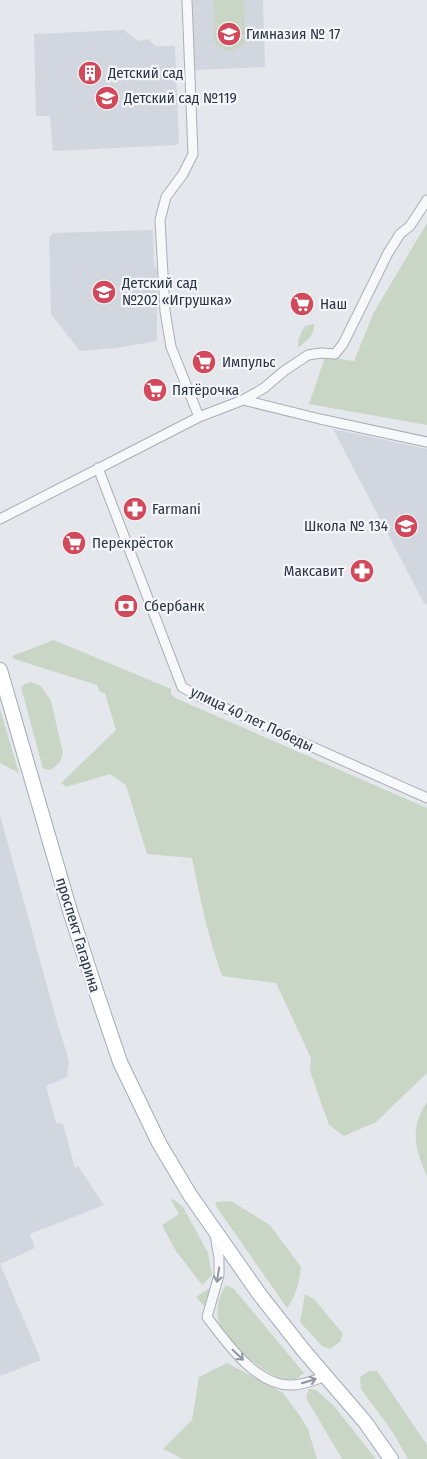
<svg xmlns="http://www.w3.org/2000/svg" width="427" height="1459" viewBox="0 0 427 1459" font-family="'Fira Sans Condensed',sans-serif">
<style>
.built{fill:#d2d6de}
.green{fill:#c9d6c5}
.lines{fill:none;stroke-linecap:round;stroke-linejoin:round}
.minor-casing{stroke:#a9aeb7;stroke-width:11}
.primary-casing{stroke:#a3abb8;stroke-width:16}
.minor{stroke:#f7f8fa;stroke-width:9}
.primary{stroke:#fff;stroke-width:14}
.oneway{stroke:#9196a0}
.labels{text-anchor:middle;stroke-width:4.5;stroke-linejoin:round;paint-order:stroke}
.poi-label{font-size:15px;fill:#2b3445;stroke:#f4f6f9;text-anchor:start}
.street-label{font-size:15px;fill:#2b3445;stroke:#f4f6f9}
</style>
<rect width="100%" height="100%" fill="#e4e7ec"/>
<!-- built -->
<path class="built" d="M193 0H263L265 67 194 70Z
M124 30 138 41 148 39 156 46H175L179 142 177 145 53 151 50 116H36L34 34Z
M153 230 154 265 157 270V341L116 348 80 351 51 314 49 237 53 233Z
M333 429 427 449V605L424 603Z
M0 815 55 1015 69 1061 67 1077 46 1086 56 1123 63 1124 75 1168 78 1166 104 1205 30 1234 35 1248 0 1264 41 1360 0 1376Z"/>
<!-- green -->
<path class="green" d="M214 0H244L245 33 240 38 221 39 215 35Z
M213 33 220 41H238L248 34C244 56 212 56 213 33Z
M427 223V425L309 404 325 357 354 361 374 312Z
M314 324C315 335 307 341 299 347 296 340 302 332 305 326Z
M54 640 171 689V694L175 698 427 808V1073L376 1122 344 1136 329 1125 310 1071 311 1058 276 983 222 976C208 937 200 898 192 858L147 854 126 785 110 774 66 787 61 783 116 730 105 693 100 692 97 685 14 659 12 656Z
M31 682 41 686 51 701 63 753 60 762 51 770 43 769 21 687 25 684Z
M0 709 19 773 0 763Z
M427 1102V1177C415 1148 409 1129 427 1102Z
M173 1199 183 1207 208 1253 212 1275 202 1285 176 1251 162 1225 179 1214 171 1200Z
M231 1201 270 1225 301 1267C299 1282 296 1297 287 1308L216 1206V1202Z
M226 1285 234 1289 304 1373 296 1379C291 1379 285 1380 281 1378 262 1373 226 1341 219 1322 215 1310 219 1295 226 1285Z
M213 1286 204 1306 196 1297Z
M305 1294 315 1300 343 1334 340 1342 330 1349 322 1346 300 1322Z
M227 1363 283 1393 300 1416 308 1429 317 1459H183L163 1449 192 1420 199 1377Z
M369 1371H377L427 1445V1459H408L392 1431 361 1389 360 1377Z
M309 1389 316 1390 333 1405 376 1459H342L306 1398 308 1397H306Z"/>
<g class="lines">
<!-- minor casing -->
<g class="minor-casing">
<path id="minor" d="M187 0 193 154 183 174 166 197 160 220 165 311 171 347 199 417
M243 400 264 388 284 371 308 355 321 353 335 354 343 344 388 253 400 234 410 226 427 200
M98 468 182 687 198 696 427 798
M0 519 199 417 243 400 320 419 427 442
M215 1235 219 1258V1275L207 1317C226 1342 257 1387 292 1385 304 1385 315 1380 326 1376"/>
</g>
<!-- primary casing -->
<g class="primary-casing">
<path id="primary" d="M0 670 70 911 97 994 120 1062 159 1143 190 1195 260 1295 304 1351 365 1422 391 1459"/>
</g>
<!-- minor -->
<use href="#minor" class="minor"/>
<!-- primary -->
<use href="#primary" class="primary"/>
</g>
<!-- one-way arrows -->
<defs><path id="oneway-shaft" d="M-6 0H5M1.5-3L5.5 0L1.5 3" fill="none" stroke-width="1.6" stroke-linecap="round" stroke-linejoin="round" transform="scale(1.25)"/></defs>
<g class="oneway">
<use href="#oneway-shaft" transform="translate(218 1275) rotate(99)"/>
<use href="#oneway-shaft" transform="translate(238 1355) rotate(44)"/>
<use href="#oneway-shaft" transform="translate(309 1381) rotate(-17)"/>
</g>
<!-- icons -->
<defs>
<g id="school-disc" transform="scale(1.25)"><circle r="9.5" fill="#d1495b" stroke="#f4f6f9"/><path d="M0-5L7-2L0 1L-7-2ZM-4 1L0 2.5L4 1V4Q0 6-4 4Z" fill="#fff"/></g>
<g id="building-disc" transform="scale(1.25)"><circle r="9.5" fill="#d1495b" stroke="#f4f6f9"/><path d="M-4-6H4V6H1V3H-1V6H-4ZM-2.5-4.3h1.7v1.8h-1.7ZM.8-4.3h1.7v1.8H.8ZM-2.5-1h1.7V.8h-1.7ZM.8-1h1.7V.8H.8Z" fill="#fff"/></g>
<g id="supermarket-disc" transform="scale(1.25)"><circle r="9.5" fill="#d1495b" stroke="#f4f6f9"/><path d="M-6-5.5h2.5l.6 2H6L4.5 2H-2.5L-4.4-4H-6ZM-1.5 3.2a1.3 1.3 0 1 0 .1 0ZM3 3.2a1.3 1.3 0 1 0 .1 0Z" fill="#fff"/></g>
<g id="pharmacy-disc" transform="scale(1.25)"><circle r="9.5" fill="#d1495b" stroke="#f4f6f9"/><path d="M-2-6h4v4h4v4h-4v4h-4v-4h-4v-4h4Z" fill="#fff"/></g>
<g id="bank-disc" transform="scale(1.25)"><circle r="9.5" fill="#d1495b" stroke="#f4f6f9"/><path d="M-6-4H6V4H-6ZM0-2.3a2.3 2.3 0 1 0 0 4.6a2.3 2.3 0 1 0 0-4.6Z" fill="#fff"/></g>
</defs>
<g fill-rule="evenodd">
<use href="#school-disc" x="229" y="34"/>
<use href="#building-disc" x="90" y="73"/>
<use href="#school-disc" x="107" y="98"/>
<use href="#school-disc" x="104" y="292"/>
<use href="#supermarket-disc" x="302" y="304"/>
<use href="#supermarket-disc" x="204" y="362"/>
<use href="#supermarket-disc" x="155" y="390"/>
<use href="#pharmacy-disc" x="135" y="509"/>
<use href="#school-disc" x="406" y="526"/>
<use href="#supermarket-disc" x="74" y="543"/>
<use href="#pharmacy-disc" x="362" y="571"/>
<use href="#bank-disc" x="126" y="606"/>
</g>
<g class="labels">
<!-- poi labels -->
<g class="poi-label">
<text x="246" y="39">Гимназия № 17</text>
<text x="108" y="78">Детский сад</text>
<text x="124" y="103">Детский сад №119</text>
<text x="122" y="288">Детский сад<tspan x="122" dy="17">№202 «Игрушка»</tspan></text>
<text x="320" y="309">Наш</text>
<text x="222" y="367">Импульс</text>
<text x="172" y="395">Пятёрочка</text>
<text x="152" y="514">Farmani</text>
<text x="388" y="531" text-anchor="end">Школа № 134</text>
<text x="92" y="548">Перекрёсток</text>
<text x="344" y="576" text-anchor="end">Максавит</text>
<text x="144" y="611">Сбербанк</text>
</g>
<!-- street labels -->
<g class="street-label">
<text transform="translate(252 719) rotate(25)" y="5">улица 40 лет Победы</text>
<text transform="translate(78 935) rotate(73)" y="5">проспект Гагарина</text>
</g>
</g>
</svg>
